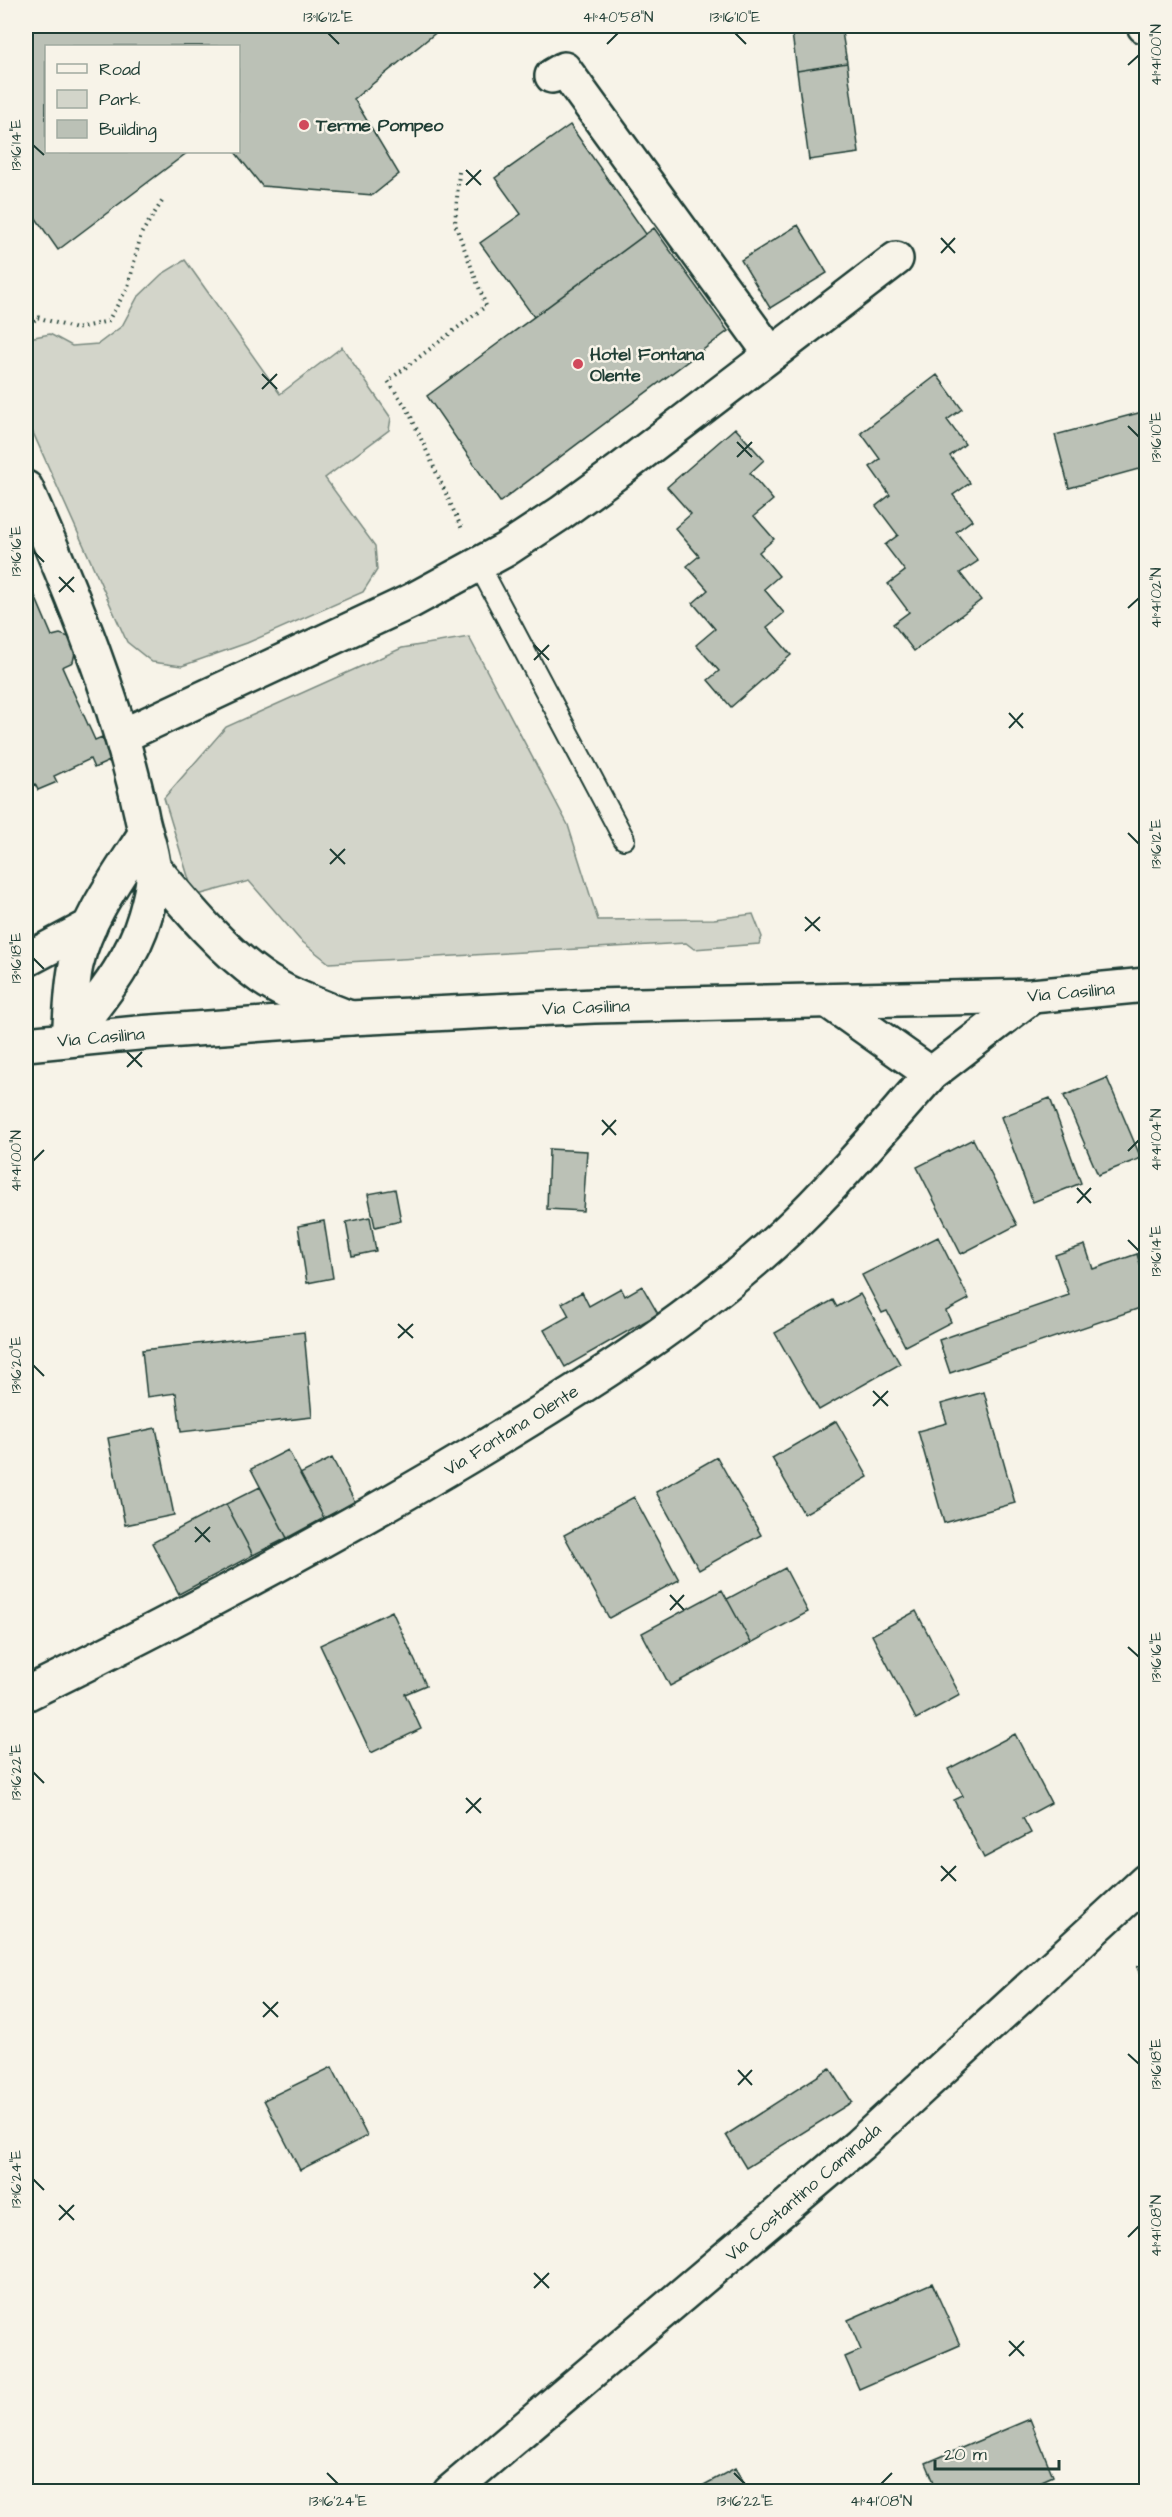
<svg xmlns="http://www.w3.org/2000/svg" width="1172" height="2517" viewBox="0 0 1172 2517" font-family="'Architects Daughter',sans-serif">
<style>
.green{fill:#d3d5ca;stroke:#79897f;stroke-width:1.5}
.building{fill:#bbc1b6;stroke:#1f3d34;stroke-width:1.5}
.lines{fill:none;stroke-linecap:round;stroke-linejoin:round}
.service-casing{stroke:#1f3d34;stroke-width:24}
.minor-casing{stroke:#1f3d34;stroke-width:38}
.primary-casing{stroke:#1f3d34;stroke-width:38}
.path{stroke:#1f3d34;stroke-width:4;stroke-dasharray:1.5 4.5;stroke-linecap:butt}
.service{stroke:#f7f3e8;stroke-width:20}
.minor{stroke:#f7f3e8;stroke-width:33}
.primary{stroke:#f7f3e8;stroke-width:33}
.ticks{fill:none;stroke:#1f3d34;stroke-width:2}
.poi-dot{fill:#d1495b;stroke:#f7f3e8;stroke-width:2}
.labels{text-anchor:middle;stroke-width:5;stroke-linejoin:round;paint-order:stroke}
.poi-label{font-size:18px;font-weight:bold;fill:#1f3d34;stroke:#f7f3e8;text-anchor:start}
.street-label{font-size:18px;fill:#1f3d34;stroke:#f7f3e8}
.neatline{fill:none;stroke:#1f3d34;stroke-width:2}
.ticks-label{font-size:15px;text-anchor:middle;fill:#1f3d34}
</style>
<rect width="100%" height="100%" fill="#f7f3e8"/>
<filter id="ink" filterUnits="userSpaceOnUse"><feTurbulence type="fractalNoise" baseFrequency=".0167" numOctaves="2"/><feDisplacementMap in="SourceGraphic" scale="12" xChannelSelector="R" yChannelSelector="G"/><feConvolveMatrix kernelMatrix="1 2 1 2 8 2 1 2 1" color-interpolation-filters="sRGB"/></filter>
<g filter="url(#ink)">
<!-- green -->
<path class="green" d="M185 260 280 394 342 347 391 418 389 430 325 478 375 546 377 570 363 592 247 643 182 666 152 662 127 642 26 417V343L29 338 50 334 72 346 98 344 122 326 137 298 162 274Z
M469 637 568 825 598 920 714 919 753 914 762 937 759 944 694 949 686 943 329 963 300 940 249 881 194 896 164 798 226 727 402 648Z"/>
<!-- building -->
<path class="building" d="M40 26H444L354 99 399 174 373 195 262 186 235 152H238V46H46V152H188L58 250 26 204V35Z
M791 26H841L847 63 797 71Z
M847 63 859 153 809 160 797 71Z
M570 125 646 234 534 317 480 243 521 214 495 178Z
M798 225 827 273 770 308 741 260Z
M654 228 728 331 500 502 427 396Z
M937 375 962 409 947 420 965 444 950 456 970 483 953 495 972 520 956 532 978 561 960 573 981 600 914 651 893 624 909 612 888 584 905 571 885 545 898 535 876 506 890 495 870 467 880 459 861 433Z
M1146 411V467L1069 488 1055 435Z
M735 428 764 460 750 473 773 500 754 516 774 539 759 552 779 576 764 589 784 613 767 627 791 655 731 707 708 680 719 671 696 645 715 629 693 603 708 590 687 566 699 556 675 528 691 514 667 487Z
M26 575 52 636 60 634 72 638 76 648 73 662 62 667 95 740 102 737 112 760 94 768 90 759 54 776 57 782 38 790 35 784 26 788Z
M1107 1078 1141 1158 1098 1175 1064 1096Z
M1050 1098 1081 1183 1033 1202 1001 1117Z
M973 1139 1017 1225 961 1254 917 1167Z
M549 1149 587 1151 583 1211 547 1209Z
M395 1189 401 1221 375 1227 368 1194Z
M370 1217 376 1251 352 1256 346 1222Z
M324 1221 333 1278 307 1283 298 1226Z
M938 1237 969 1299 946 1311 951 1322 905 1346 887 1311 882 1313 862 1275Z
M1085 1245 1093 1269 1137 1254 1146 1283V1306L950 1373 939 1340 1069 1295 1055 1255Z
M1146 1251V1283L1137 1254Z
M642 1286 658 1314 565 1367 544 1330 569 1316 562 1303 582 1292 589 1306 621 1288 625 1296Z
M860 1294 900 1364 819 1410 775 1333 833 1300 837 1307Z
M304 1332 312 1417 181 1432 176 1393 147 1397 142 1350Z
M984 1392 1015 1503 944 1523 918 1431 947 1423 941 1404Z
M836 1421 868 1477 804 1514 772 1458Z
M156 1428 174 1515 125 1525 108 1438Z
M288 1450 324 1518 287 1538 251 1469Z
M717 1457 761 1535 699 1570 656 1492Z
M332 1458 355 1502 324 1518 300 1474Z
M260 1487 287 1538 253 1555 226 1504Z
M634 1497 679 1580 609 1618 564 1535Z
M226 1504 253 1555 179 1594 152 1543Z
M785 1568 808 1612 751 1643 727 1599Z
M722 1590 751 1643 670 1686 642 1633Z
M392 1611 426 1685 405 1694 421 1729 371 1753 320 1645Z
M916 1611 960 1695 916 1719 872 1635Z
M1015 1734 1051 1803 1023 1818 1031 1833 984 1858 954 1800 963 1796 948 1769Z
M1146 1963V1991L1137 1967Z
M332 2067 367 2136 300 2170 264 2100Z
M830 2068 852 2102 746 2168 726 2135Z
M932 2283 960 2345 859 2389 845 2357 861 2350 848 2320Z
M1030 2419 1053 2476 1017 2492H938L926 2463Z
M735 2468 749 2492H691Z"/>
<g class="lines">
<!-- service casing -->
<g class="service-casing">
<path id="service" d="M479 565 624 839"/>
</g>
<!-- minor casing -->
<g class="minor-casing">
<path id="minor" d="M1144 26H1146
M552 76 564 69 771 354
M26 488C72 593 117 701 141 813 144 831 152 849 153 866 155 880 149 902 145 916 132 962 98 1001 69 1039
M122 736 411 601 505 550 561 513 620 470 896 259
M154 868C187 907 219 947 261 977 288 996 320 1006 350 1018
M26 960 90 926
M828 1001 931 1074 1032 996
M69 1039C71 1014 71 989 76 965 87 917 119 875 145 834
M26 1694C179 1619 329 1540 476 1452 572 1394 670 1334 755 1260 820 1204 874 1138 931 1074
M450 2492 859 2145 1146 1881"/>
</g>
<!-- primary casing -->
<g class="primary-casing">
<path id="primary" d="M26 1044 138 1033 350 1018 594 1006 1032 996 1146 985"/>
</g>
<!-- path -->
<path class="path" d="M459 172 455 224 486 306 388 381 408 410 462 529
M26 330 37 317 76 329 108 321 128 287 141 234 163 200"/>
<!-- service -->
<use href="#service" class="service"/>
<!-- minor -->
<use href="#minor" class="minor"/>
<!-- primary -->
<use href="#primary" class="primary"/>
</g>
</g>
<!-- ticks -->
<path class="ticks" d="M328 33 339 44M735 33 746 44M607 44 618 33M1128 65 1139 55M33 145 44 155M466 170 481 185M466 185 481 170M941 238 955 253M941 253 955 238M262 374 277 389M262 389 277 374M1128 426 1139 437M737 442 752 457M737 457 752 442M33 551 44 562M59 577 74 592M59 592 74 577M1128 608 1139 598M534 645 549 660M534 660 549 645M1009 713 1023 728M1009 728 1023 713M1128 833 1139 844M330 849 345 864M330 864 345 849M805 917 820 931M805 931 820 917M33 958 44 969M127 1052 142 1067M127 1067 142 1052M602 1120 616 1135M602 1135 616 1120M1128 1151 1139 1140M33 1161 44 1150M1077 1188 1091 1203M1077 1203 1091 1188M1128 1240 1139 1251M398 1324 413 1338M398 1338 413 1324M33 1365 44 1376M873 1391 888 1406M873 1406 888 1391M195 1527 210 1542M195 1542 210 1527M670 1595 684 1610M670 1610 684 1595M1128 1647 1139 1657M33 1772 44 1783M466 1798 481 1813M466 1813 481 1798M941 1866 956 1881M941 1881 956 1866M263 2002 278 2017M263 2017 278 2002M1128 2054 1139 2064M738 2070 752 2085M738 2085 752 2070M33 2179 44 2190M59 2205 74 2220M59 2220 74 2205M1128 2237 1139 2226M534 2273 549 2288M534 2288 549 2273M1009 2341 1024 2356M1009 2356 1024 2341M327 2473 338 2484M734 2473 745 2484M881 2484 892 2473"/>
<!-- markers -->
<g class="poi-dot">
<circle cx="304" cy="125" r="6"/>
<circle cx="578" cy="364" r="6"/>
</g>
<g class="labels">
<!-- poi labels -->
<g class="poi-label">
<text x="316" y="131">Terme Pompeo</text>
<text x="590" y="360">Hotel Fontana<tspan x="590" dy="21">Olente</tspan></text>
</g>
<!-- street labels -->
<g class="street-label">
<text transform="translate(1071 992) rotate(-5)" y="6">Via Casilina</text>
<text transform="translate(586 1007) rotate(-2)" y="6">Via Casilina</text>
<text transform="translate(101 1037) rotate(-5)" y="6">Via Casilina</text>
<text transform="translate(511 1430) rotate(-32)" y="6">Via Fontana Olente</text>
<text transform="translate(803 2192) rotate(-41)" y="6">Via Costantino Caminada</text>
</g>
</g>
<!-- margin -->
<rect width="1172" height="2517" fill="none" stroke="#f7f3e8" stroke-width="66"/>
<!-- legend -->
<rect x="45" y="45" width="195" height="108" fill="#f7f3e8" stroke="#a1aaa0" stroke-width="1.5"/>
<rect x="57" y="64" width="30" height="9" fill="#f7f3e8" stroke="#a1aaa0" stroke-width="1.5"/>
<text x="99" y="75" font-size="18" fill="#1f3d34">Road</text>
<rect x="57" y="90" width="30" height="18" fill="#d3d5ca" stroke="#a1aaa0" stroke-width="1.5"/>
<text x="99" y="105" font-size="18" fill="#1f3d34">Park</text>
<rect x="57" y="120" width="30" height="18" fill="#bbc1b6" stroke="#a1aaa0" stroke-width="1.5"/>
<text x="99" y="135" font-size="18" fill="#1f3d34">Building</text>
<!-- scale -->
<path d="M935 2460v9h124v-9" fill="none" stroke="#1f3d34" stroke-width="3"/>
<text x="944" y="2460" font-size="18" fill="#1f3d34" stroke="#f7f3e8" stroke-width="4.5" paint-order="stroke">20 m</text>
<rect x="33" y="33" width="1106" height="2451" class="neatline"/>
<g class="ticks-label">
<text x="328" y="22">13°16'12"E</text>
<text x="618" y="22">41°40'58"N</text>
<text x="735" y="22">13°16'10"E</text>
<text transform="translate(1156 55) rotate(-90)" y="5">41°41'00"N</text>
<text transform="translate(16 145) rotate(-90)" y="5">13°16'14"E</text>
<text transform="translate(1156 437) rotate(-90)" y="5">13°16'10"E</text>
<text transform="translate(16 551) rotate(-90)" y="5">13°16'16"E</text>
<text transform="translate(1156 598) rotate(-90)" y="5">41°41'02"N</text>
<text transform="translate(1156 844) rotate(-90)" y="5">13°16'12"E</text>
<text transform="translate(16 958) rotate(-90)" y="5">13°16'18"E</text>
<text transform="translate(1156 1140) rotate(-90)" y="5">41°41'04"N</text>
<text transform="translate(16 1161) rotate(-90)" y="5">41°41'00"N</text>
<text transform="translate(1156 1251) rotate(-90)" y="5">13°16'14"E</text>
<text transform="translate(16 1365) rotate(-90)" y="5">13°16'20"E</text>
<text transform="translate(1156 1657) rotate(-90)" y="5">13°16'16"E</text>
<text transform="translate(16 1772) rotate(-90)" y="5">13°16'22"E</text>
<text transform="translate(1156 2064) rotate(-90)" y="5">13°16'18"E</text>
<text transform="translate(16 2179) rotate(-90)" y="5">13°16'24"E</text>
<text transform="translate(1156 2226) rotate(-90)" y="5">41°41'08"N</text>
<text x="338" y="2506">13°16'24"E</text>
<text x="745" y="2506">13°16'22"E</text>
<text x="881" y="2506">41°41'08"N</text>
</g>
</svg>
